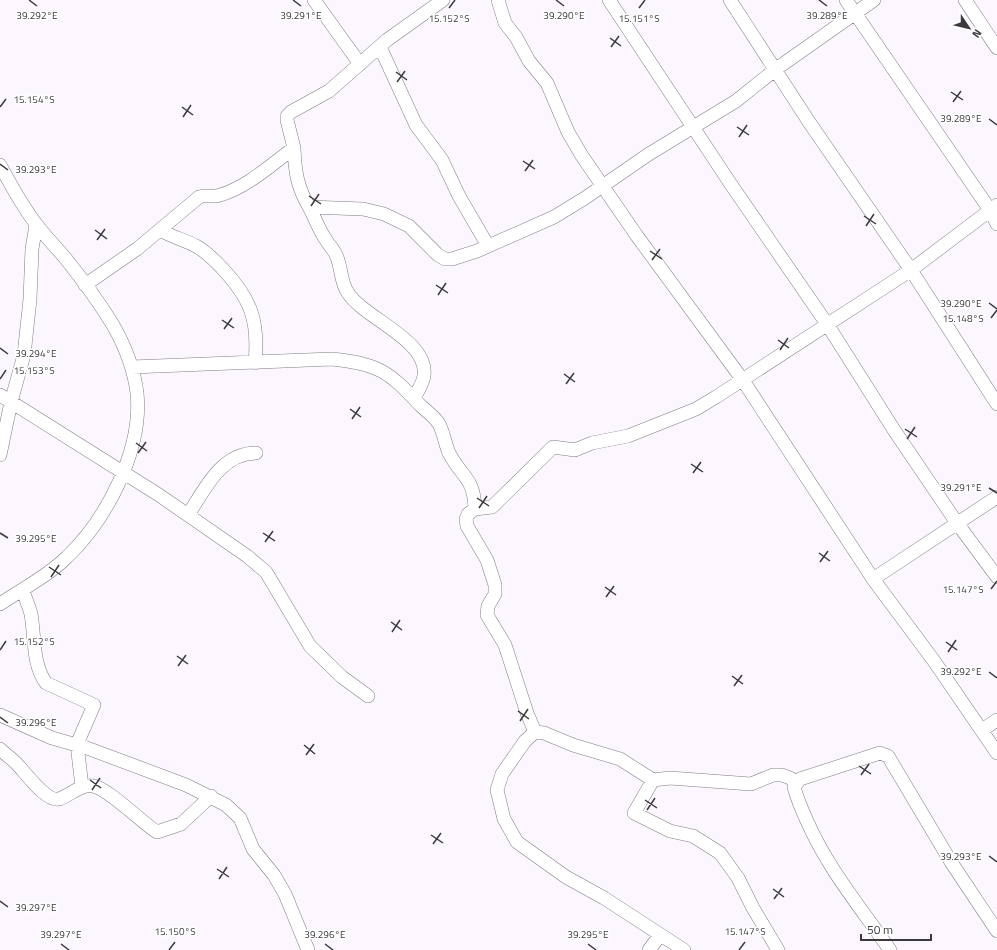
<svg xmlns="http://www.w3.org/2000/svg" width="997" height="950" viewBox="0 0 997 950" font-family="'Titillium Web',sans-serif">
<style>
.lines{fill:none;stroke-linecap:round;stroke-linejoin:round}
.minor-casing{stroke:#817c83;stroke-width:14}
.minor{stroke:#fff;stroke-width:13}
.ticks{fill:none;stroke:#3b393c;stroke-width:1.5}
.ticks-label{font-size:10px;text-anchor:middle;fill:#3b393c;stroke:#fff;stroke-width:3;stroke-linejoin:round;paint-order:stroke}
</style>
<rect width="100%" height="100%" fill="#fcf7ff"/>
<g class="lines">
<!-- minor casing -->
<g class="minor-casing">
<path id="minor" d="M314 0 360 64
M498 0 505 23 516 37 529 61 547 83 568 132 582 156 637 236 742 379 873 579 934 661 997 753
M609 0 730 183 827 324 894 430 957 523 997 577
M730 0 809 122 911 270 997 404
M846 0 990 210 997 224
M965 0 997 48
M380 47 416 125 442 160 459 196 488 246
M294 148C295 172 297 186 309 207L363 209 384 214 409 226 438 255 445 259H452L477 251 554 217 585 198 649 154 736 101 776 69 874 0
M0 165C11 185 22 206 36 224 45 236 56 247 66 259 82 279 99 302 113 325 125 346 134 369 137 393 143 449 107 519 67 557 48 576 22 589 0 604
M309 207C315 218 319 230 326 240 329 245 334 250 336 255 342 267 340 282 348 293 365 319 429 340 424 376 423 383 418 391 414 398
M160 230C172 237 185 240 196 246 207 252 214 260 222 268 251 299 259 320 255 363
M85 285 137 249 199 197C206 194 213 198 220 195 246 188 272 164 294 148L287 120V116L291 112 329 91 387 40 443 0
M132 367 332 359C379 364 388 371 420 405 426 411 435 417 439 424 444 433 445 444 449 453 462 478 474 477 475 509
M0 395 159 495 247 556 266 572 310 646 342 677 368 696
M0 455 11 402 24 355 30 299 32 249 36 225
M188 515C205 489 221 453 256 453
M873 579 997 497
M23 590C25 598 29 606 31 614 35 636 32 664 46 683L94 705 77 744 82 787
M0 715 52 738 87 748 186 785 226 805 240 818 253 849 274 875 285 894 308 950
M982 730 997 720
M535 732 527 713 505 645 487 615 488 606 495 594V585L487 560 467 526 466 519 468 514 475 509 492 507 553 447 575 450 592 443 628 436 696 409 716 397 911 270 997 205
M535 732 525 741 502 774 497 790 504 819 517 842 566 877 604 898 684 950
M535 732 544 733 573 745 620 759 653 780 670 778 751 784 773 775H782L790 778 796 783
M0 749C5 754 11 758 16 763 25 772 46 802 59 799 71 795 80 784 93 786 108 788 142 823 157 832L181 824 211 796
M653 780 634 813 670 831 693 836 720 853 738 878 753 908 778 950
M649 950 660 935
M890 950C861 908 828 869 807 821 802 810 797 799 794 787L800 779 880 753 888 756 951 862 997 931"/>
</g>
<!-- minor -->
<use href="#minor" class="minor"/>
</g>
<!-- ticks -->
<path class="ticks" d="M29 0 37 6M293 0 301 6M556 0 564 6M819 0 827 6M449 8 455 0M639 8 645 0M610 38 621 46M611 47 619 36M396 72 407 80M397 82 405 71M951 92 963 100M953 102 961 91M0 107 6 99M182 107 193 115M183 117 191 105M989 119 997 125M737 127 749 135M739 137 747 125M523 161 535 169M0 164 8 170M525 171 533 160M309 196 321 204M311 206 319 194M864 216 876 224M866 226 874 214M95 230 107 239M97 240 105 229M650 251 662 259M652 260 660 249M436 285 448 293M438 295 446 283M989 303 997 309M991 318 997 310M222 320 234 328M224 329 232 318M778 340 789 348M0 348 8 354M780 350 788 338M564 374 575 382M0 379 6 370M566 384 574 373M350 409 361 417M352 419 360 407M905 429 917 437M907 439 915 427M136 443 147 451M138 453 146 442M691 464 703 472M693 473 701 462M989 488 997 493M477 498 489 506M479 508 487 496M0 533 8 538M263 533 275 541M265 542 273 531M819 553 830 561M820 562 828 551M49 567 61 575M51 577 59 565M605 587 616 595M991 589 997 581M606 597 614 586M391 622 402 630M392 632 400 620M946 642 957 650M0 650 6 641M948 652 956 640M177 656 188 664M178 666 186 655M989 672 997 678M732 676 743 684M734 686 742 675M518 711 529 719M0 717 8 723M520 721 528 709M304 745 315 754M306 755 314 744M859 766 871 774M861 775 869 764M90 780 101 788M92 790 100 778M645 800 657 808M647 810 655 798M431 835 443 843M433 844 441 833M989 856 997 862M217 869 229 877M219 879 227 867M773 889 784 897M774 899 782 888M0 901 8 907M61 944 69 950M325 944 333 950M588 944 596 950M169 950 175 942M739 950 745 942"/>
<g class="ticks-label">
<text x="37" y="19">39.292°E</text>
<text x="827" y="19">39.289°E</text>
<text x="301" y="19">39.291°E</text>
<text x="564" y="19">39.290°E</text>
<text x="449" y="22">15.152°S</text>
<text x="639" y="22">15.151°S</text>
<text x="34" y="103">15.154°S</text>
<text x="961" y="122">39.289°E</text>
<text x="36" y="173">39.293°E</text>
<text x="961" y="307">39.290°E</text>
<text x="963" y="322">15.148°S</text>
<text x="36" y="357">39.294°E</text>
<text x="34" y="374">15.153°S</text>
<text x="961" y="491">39.291°E</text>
<text x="36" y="542">39.295°E</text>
<text x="963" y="593">15.147°S</text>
<text x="34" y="645">15.152°S</text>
<text x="961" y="675">39.292°E</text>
<text x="36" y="726">39.296°E</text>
<text x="961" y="860">39.293°E</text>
<text x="36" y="911">39.297°E</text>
<text x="175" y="935">15.150°S</text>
<text x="745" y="935">15.147°S</text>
<text x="61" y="938">39.297°E</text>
<text x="325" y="938">39.296°E</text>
<text x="588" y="938">39.295°E</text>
</g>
<!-- north arrow -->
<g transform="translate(969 28) rotate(125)" stroke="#ffffff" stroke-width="3" paint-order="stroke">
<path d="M0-3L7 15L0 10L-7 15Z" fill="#3b393c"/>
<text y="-6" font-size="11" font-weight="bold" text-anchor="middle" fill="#3b393c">N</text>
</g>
<!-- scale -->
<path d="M861 934v6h70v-6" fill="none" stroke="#3b393c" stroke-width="2"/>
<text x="867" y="934" font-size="12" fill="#3b393c" stroke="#ffffff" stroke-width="3" paint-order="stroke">50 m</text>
</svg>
